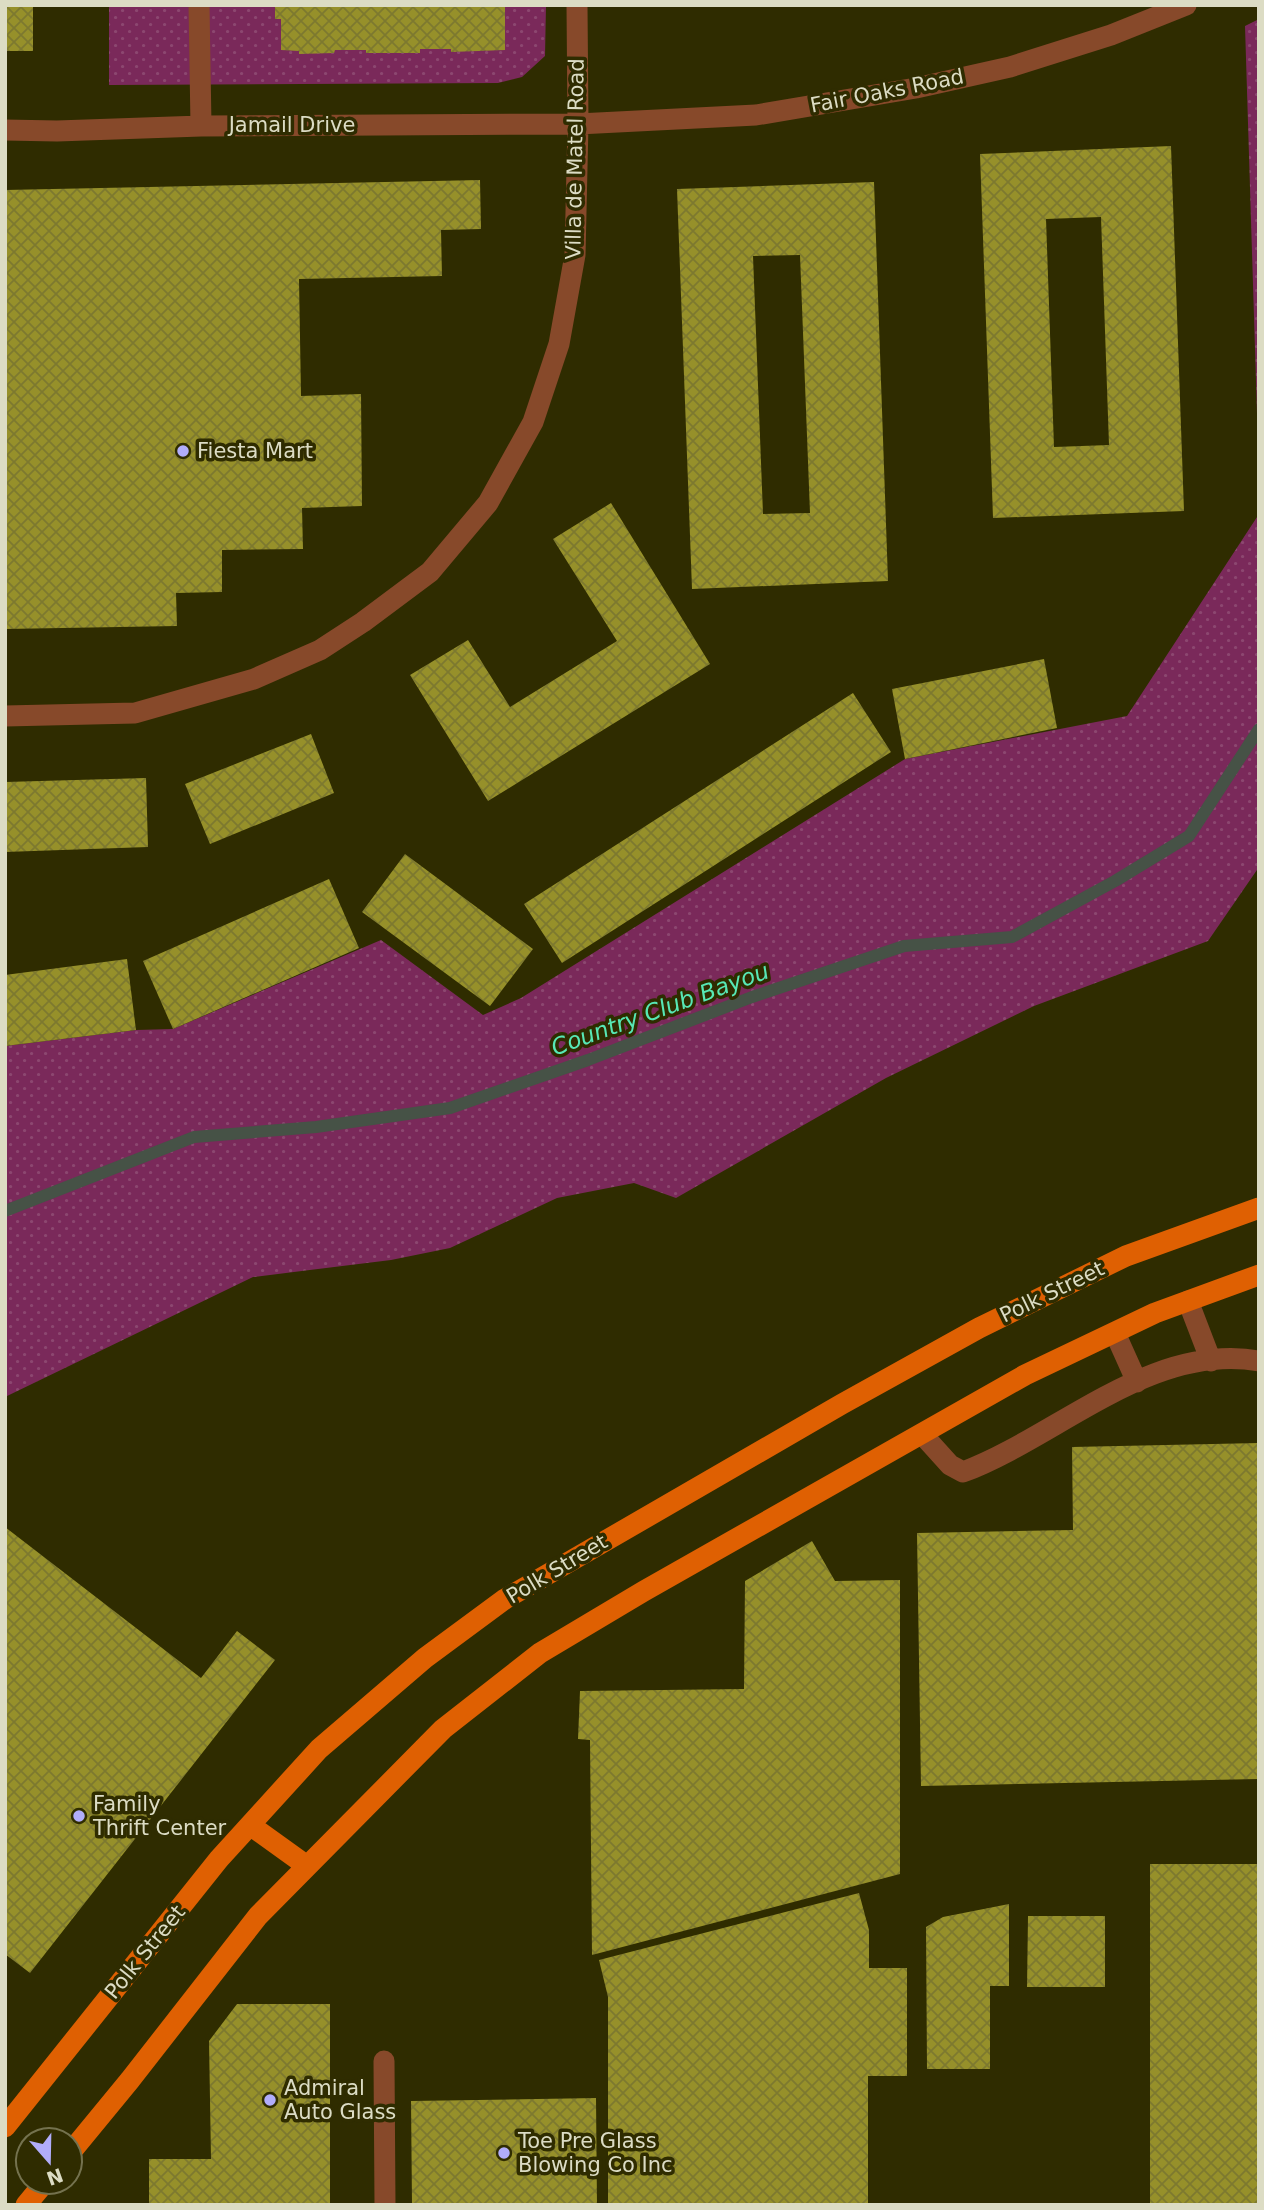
<svg xmlns="http://www.w3.org/2000/svg" width="1264" height="2210" viewBox="0 0 1264 2210" font-family="'DejaVu Sans',sans-serif">
<style>
.grass{fill:url(#grass-dots)}
.lines{fill:none;stroke-linecap:round;stroke-linejoin:round}
.stream{stroke:#465246;stroke-width:12}
.building{fill:url(#building-cross-hatch);fill-rule:evenodd}
.minor{stroke:#87492a;stroke-width:21}
.major{stroke:#df6002;stroke-width:21}
.poi-dot{fill:#b1adfa;stroke:#2f2c00;stroke-width:2.5}
.labels{text-anchor:middle;stroke-width:7;stroke-linejoin:round;paint-order:stroke}
.street-label{font-size:21px;fill:#dcdcc4;stroke:#2f2c00}
.poi-label{font-size:21px;fill:#dcdcc4;stroke:#2f2c00;text-anchor:start}
.water-label{font-size:23px;font-style:italic;fill:#57e8b5;stroke:#2f2c00}
</style>
<defs>
<pattern id="grass-dots" width="8" height="8" patternUnits="userSpaceOnUse" patternTransform="scale(1.75)"><rect width="8" height="8" fill="#7a295a"/><path d="M2 2h.1M6 6h.1" fill="none" stroke="#8c4770" stroke-width="1.8" stroke-linecap="round"/></pattern>
<pattern id="building-cross-hatch" width="8" height="8" patternUnits="userSpaceOnUse" patternTransform="scale(1.75)"><rect width="8" height="8" fill="#96902a"/><path d="M0 0l8 8M0 8l8-8" fill="none" stroke="#7d792f"/></pattern>
</defs>
<rect width="100%" height="100%" fill="#2f2c00"/>
<!-- grass -->
<path class="grass" d="M109 5H546L545 56 522 77 498 83 109 85Z
M1259 19V478L1245 26Z
M1259 514V867L1208 941 1034 1006 886 1078 676 1198 634 1183 557 1198 450 1248 391 1260 253 1277 5 1397V1046L136 1030 173 1029 381 940 483 1015 521 998 905 759 1127 716Z"/>
<g class="lines">
<!-- stream -->
<path class="stream" d="M5 1211 194 1137 316 1127 450 1108 588 1060 752 997 904 946 1012 937 1115 881 1189 836 1259 729"/>
</g>
<!-- building -->
<path class="building" d="M5 5H33V51H5Z
M275 5H505V50L451 52V49H420V53H366V50H335L334 53 299 54V51L281 50V19H275Z
M1171 146 1184 511 993 518 980 154ZM1101 217 1109 445 1054 447 1046 219Z
M480 180 481 229 441 230 442 276 299 279 301 396 361 394 362 506 302 508 303 549 222 550V592L176 593 177 626 5 629V190Z
M874 182 888 581 692 589 677 189ZM800 255 810 513 763 514 753 256Z
M611 503 710 664 488 801 410 675 468 640 510 707 617 641 553 539Z
M1044 659 1057 728 905 759 892 689Z
M853 693 891 752 562 963 524 904Z
M311 734 334 793 210 844 185 784Z
M146 778 148 847 5 852V782Z
M405 854 533 949 490 1006 362 912Z
M329 879 359 948 173 1029 143 961Z
M127 959 136 1030 5 1046V975Z
M1259 1443V1779L921 1786 917 1533 1073 1530 1072 1447Z
M5 1527 201 1678 237 1631 275 1660 30 1973 5 1954Z
M812 1541 835 1581 900 1580V1874L592 1955 590 1740 578 1739 580 1691 744 1689 745 1581Z
M1150 1864H1259V2205H1150Z
M859 1893 869 1930V1968H907V2076H868V2205H608V1997L599 1960Z
M1009 1904V1986H990V2069H927L926 1927 943 1917Z
M1028 1916H1105V1987H1027Z
M237 2004H330V2205H149V2159H211L209 2041Z
M596 2098 597 2205H412L411 2101Z"/>
<g class="lines">
<!-- minor -->
<path class="minor" d="M199 5 201 126
M5 130 57 131 201 126 578 124 756 115 916 88 1010 67 1111 35 1186 5
M5 716 135 713 254 679 320 650 363 622 430 572 488 503 533 422 559 344 575 255 578 124 577 5
M1188 1301 1211 1361
M1115 1333 1137 1382
M922 1434 950 1465 963 1472C1057 1437 1151 1342 1259 1361
M384 2061 385 2205"/>
<!-- major -->
<path class="major" d="M250 1825 307 1866
M5 2127 219 1859 319 1749 425 1658 505 1599 842 1404 979 1328 1126 1256 1259 1208
M70 2153 130 2080 258 1916 443 1729 540 1653 644 1591 1025 1375 1155 1313 1259 1275
M26 2205 45 2182"/>
</g>
<!-- markers -->
<g class="poi-dot">
<circle cx="183" cy="451" r="7"/>
<circle cx="79" cy="1816" r="7"/>
<circle cx="270" cy="2100" r="7"/>
<circle cx="504" cy="2153" r="7"/>
</g>
<g class="labels">
<!-- street labels -->
<g class="street-label">
<text transform="translate(887 91) rotate(-11)" y="7">Fair Oaks Road</text>
<text x="292" y="132">Jamail Drive</text>
<text transform="translate(575 159) rotate(-89)" y="7">Villa de Matel Road</text>
<text transform="translate(1052 1292) rotate(-26)" y="7">Polk Street</text>
<text transform="translate(557 1569) rotate(-31)" y="7">Polk Street</text>
<text transform="translate(145 1952) rotate(-51)" y="7">Polk Street</text>
</g>
<!-- poi labels -->
<g class="poi-label">
<text x="197" y="458">Fiesta Mart</text>
<text x="93" y="1811">Family<tspan x="93" dy="24">Thrift Center</tspan></text>
<text x="284" y="2095">Admiral<tspan x="284" dy="24">Auto Glass</tspan></text>
<text x="518" y="2148">Toe Pre Glass<tspan x="518" dy="24">Blowing Co Inc</tspan></text>
</g>
<!-- water labels -->
<g class="water-label">
<text transform="translate(660 1009) rotate(-20)" y="8">Country Club Bayou</text>
</g>
</g>
<!-- border -->
<rect width="1264" height="2210" fill="none" stroke="#dcdcc4" stroke-width="14"/>
<!-- north arrow -->
<g transform="translate(49 2161) rotate(160)"><circle r="33" fill="#2f2c00" stroke="#74724e" stroke-width="2"/>
<path d="M0-5L12 26L0 18L-12 26Z" fill="#b1adfa"/>
<text y="-10" font-size="19" font-weight="bold" text-anchor="middle" fill="#dcdcc4">N</text>
</g>
</svg>
